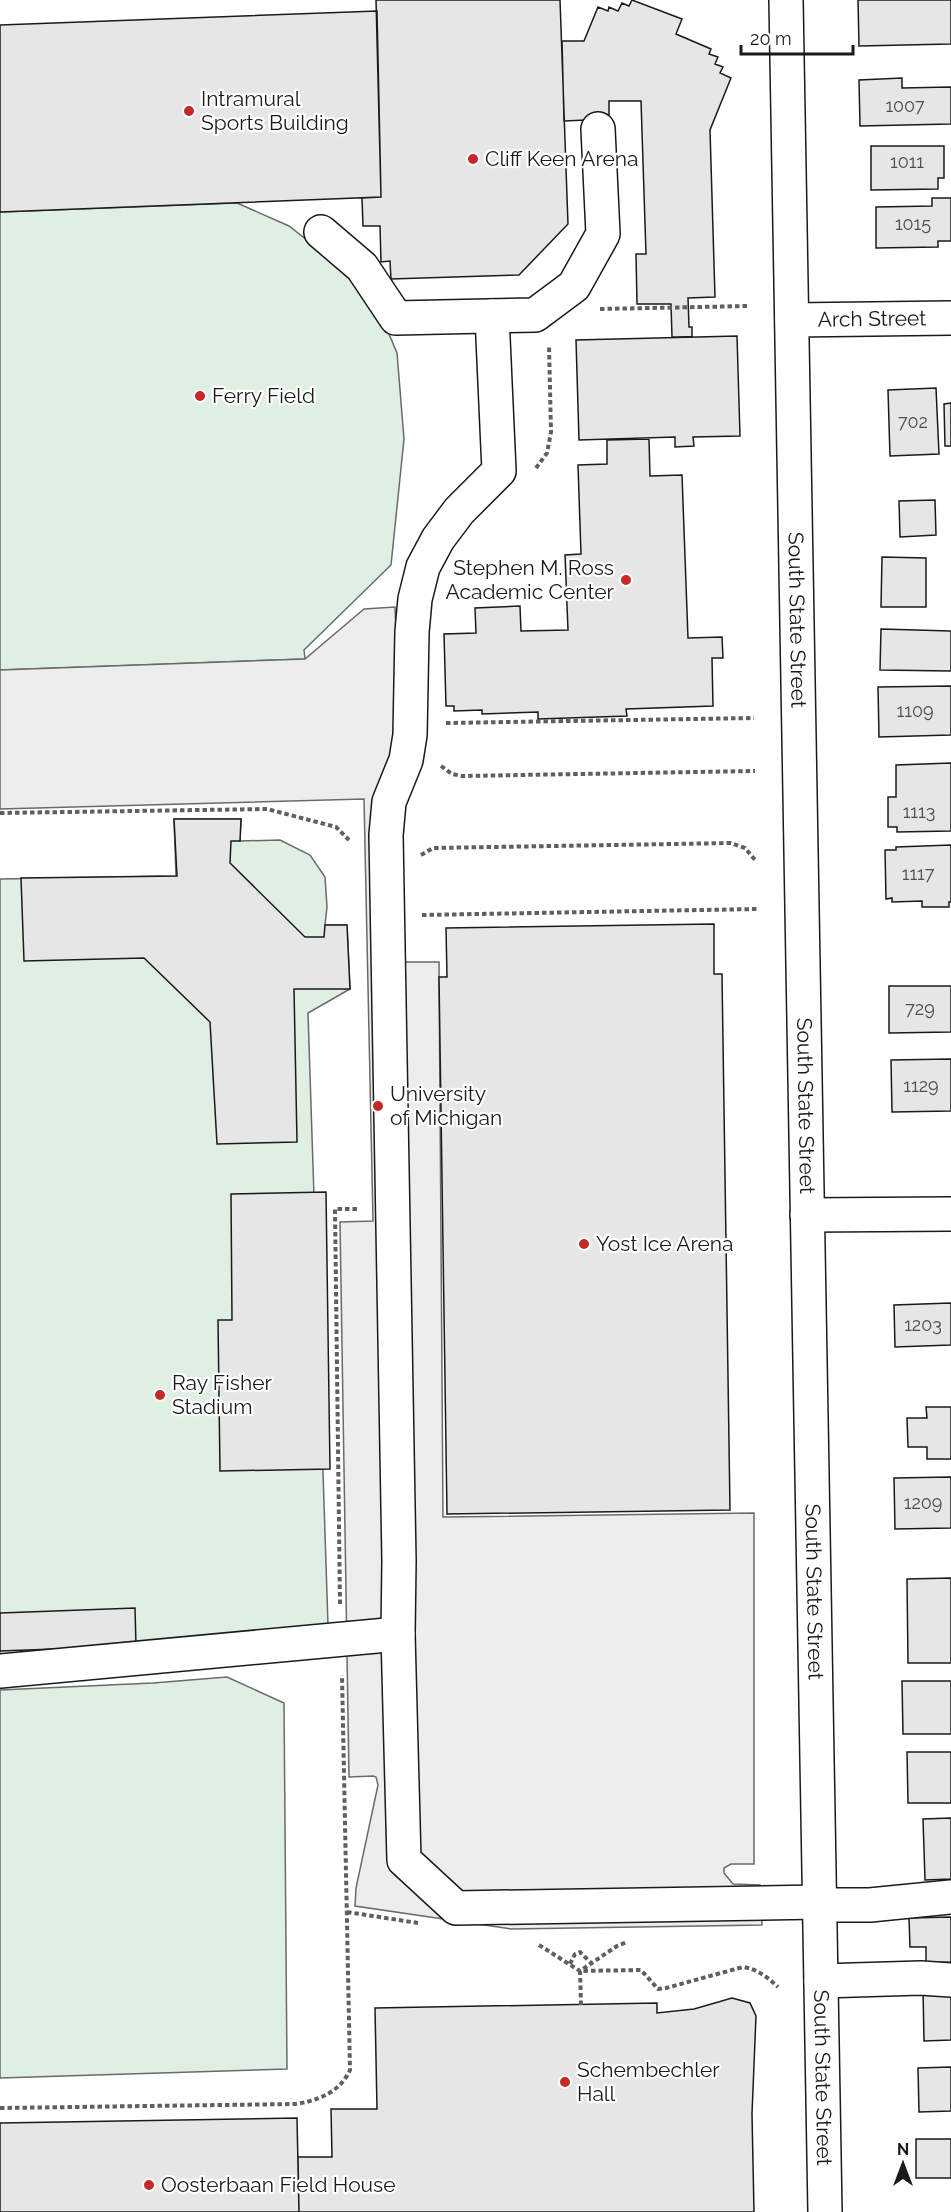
<svg xmlns="http://www.w3.org/2000/svg" width="951" height="2212" viewBox="0 0 951 2212" font-family="Raleway,sans-serif">
<style>
.green{fill:#e0efe3;stroke:#6a6a6a;stroke-width:1.5}
.parking{fill:#ededed;stroke:#6a6a6a;stroke-width:1.5}
.building{fill:#e6e6e6;stroke:#1a1a1a;stroke-width:1.5}
.lines{fill:none;stroke-linecap:round;stroke-linejoin:round}
.minor-casing{stroke:#1a1a1a;stroke-width:36}
.major-casing{stroke:#1a1a1a;stroke-width:36}
.path{stroke:#5f5f5f;stroke-width:4;stroke-dasharray:4.5 3;stroke-linecap:butt}
.minor{stroke:#fff;stroke-width:33}
.major{stroke:#fff;stroke-width:33}
.poi-dot{fill:#c62828;stroke:#fff;stroke-width:2}
.labels{text-anchor:middle;stroke-width:4.5;stroke-linejoin:round;paint-order:stroke}
.number-label{font-size:18px;fill:#4d4d4d}
.poi-label{font-size:21px;fill:#1a1a1a;stroke:#fff;text-anchor:start}
.street-label{font-size:21px;fill:#1a1a1a;stroke:#fff}
</style>
<rect width="100%" height="100%" fill="#fff"/>
<!-- green -->
<path class="green" d="M237 203 289 226 340 266 380 313 397 353 404 439 391 565 304 650 305 659 0 670V212Z
M174 819H241L240 841 280 840 310 855 325 877 327 907 325 925H347L350 989 308 1013 328 1625 0 1660V879L176 876Z
M227 1677 284 1703 287 2069 0 2078V1690L153 1683Z"/>
<!-- parking -->
<path class="parking" d="M395 607 399 702 405 962H439L443 1517 754 1513V1864H731L724 1868V1873L733 1884 760 1885 762 1925 511 1929 355 1906 356 1888 378 1785 376 1777 373 1776 349 1777 340 1222 373 1221 364 799 0 809V670L305 659 364 609Z"/>
<!-- building -->
<path class="building" d="M376 0H560L568 224 519 275 391 279 390 261 381 262 380 226H363L362 198 381 197Z
M632 0 682 19 676 34 711 49 709 54 718 57 715 64 723 67 720 73 731 78 710 130 715 297 688 298 689 327H692V337H672L671 304H637L636 254H646L641 101H609V119L564 121 562 41H584L598 7 608 11 609 7 618 11 622 3 629 6Z
M858 0H951V44L859 46Z
M377 11 381 197 0 212V25Z
M902 78V88L951 87V124L860 126 859 80Z
M871 146H944V178H938V189L871 190Z
M932 198H951V241H938V247L876 248V207L932 206Z
M737 336 740 436 693 437 694 446 675 447V437L579 440 576 340Z
M936 388 939 454 890 456 888 390Z
M951 403V446H945L944 404Z
M649 439 650 476 682 475 688 638 722 637 723 658H712L713 706 626 709 627 716 538 719V712L482 714V710L454 711V706H446L444 634 476 633 475 608 520 606 521 631 568 630 565 555 581 554 578 465 607 464V440Z
M935 500 936 535 900 537 899 501Z
M882 557 926 558V607H881Z
M881 629 951 631V671L880 670Z
M951 686V735L879 737 878 687Z
M951 763V831L897 832V827H888V797H896V765Z
M174 819H241L240 841H231L230 863 305 937H324L325 925H347L350 989H294L297 1142 217 1144 210 1022 144 958 24 961 21 878 177 876Z
M951 845V902H949V907H922V901L892 902V898L886 899 885 850H896V847Z
M714 924V974H722L730 1510 447 1514 439 977H447L446 928Z
M889 986H951V1032L889 1033Z
M951 1059V1111L892 1112 891 1060Z
M326 1192 330 1469 220 1471 218 1320H232L231 1194Z
M951 1303V1345L895 1347 894 1305Z
M926 1407H951V1459H927V1447H908L907 1418H927Z
M951 1477V1528L895 1529 894 1478Z
M951 1578V1663H908L907 1579Z
M135 1608 136 1646 0 1651V1613Z
M902 1681H951V1734H903Z
M907 1752H951V1803H908Z
M951 1818V1879L925 1880 923 1819Z
M951 1917V1962L926 1963V1947H910L909 1918Z
M951 1987V2040L924 2041 923 1988Z
M732 1998 750 2003 756 2016 752 2114 754 2212H299L298 2157H332L331 2109H377L375 2008 657 2003V2013L694 2009Z
M951 2067V2111L919 2112 918 2068Z
M297 2118 299 2212H0V2123Z
M916 2139H951V2178H916Z"/>
<g class="lines">
<!-- minor casing -->
<g class="minor-casing">
<g id="minor">
<path d="M321 232 362 267 396 318 535 315 574 286 603 234 598 129"/>
<path d="M492 316 499 471 459 511 438 539 423 567 415 599 412 632 410 735 406 760 389 802 386 835 399 1561 398 1634 404 1860 456 1908 819 1902"/>
<path id="s1" d="M792 320 951 318"/>
<path d="M807 1215 951 1214"/>
<path d="M0 1671 398 1634"/>
<path d="M819 1905H870L951 1897"/>
<path d="M821 1981 921 1978 951 1980"/>
</g>
</g>
<!-- major casing -->
<g class="major-casing">
<g id="major">
<path id="s2" d="M786 0 825 2212"/>
</g>
</g>
<!-- path -->
<path class="path" d="M600 309 748 306
M536 468 547 453 551 432 549 345
M446 723 754 718
M441 766 452 774 462 776 755 771
M0 813 267 809 336 827 349 840
M421 855 433 848 731 843 745 848 756 861
M422 915 757 909
M340 1604 335 1209H358
M347 1912 418 1923
M539 1945 580 1971 617 1946 627 1942
M570 1964 575 1954 580 1952 591 1963
M581 2005 580 1971 641 1970 658 1989 666 1988 743 1967C758 1969 768 1978 778 1987
M0 2108 295 2104C318 2101 340 2092 350 2070L342 1675"/>
<!-- minor -->
<use href="#minor" class="minor"/>
<!-- major -->
<use href="#major" class="major"/>
</g>
<!-- markers -->
<g class="poi-dot">
<circle cx="189" cy="111" r="6"/>
<circle cx="473" cy="159" r="6"/>
<circle cx="200" cy="396" r="6"/>
<circle cx="626" cy="580" r="6"/>
<circle cx="378" cy="1106" r="6"/>
<circle cx="584" cy="1244" r="6"/>
<circle cx="160" cy="1395" r="6"/>
<circle cx="565" cy="2082" r="6"/>
<circle cx="149" cy="2185" r="6"/>
</g>
<g class="labels">
<!-- number labels -->
<g class="number-label">
<text x="905" y="112">1007</text>
<text x="907" y="168">1011</text>
<text x="913" y="230">1015</text>
<text x="913" y="428">702</text>
<text x="915" y="717">1109</text>
<text x="919" y="818">1113</text>
<text x="918" y="880">1117</text>
<text x="920" y="1015">729</text>
<text x="921" y="1092">1129</text>
<text x="923" y="1331">1203</text>
<text x="923" y="1509">1209</text>
</g>
<!-- poi labels -->
<g class="poi-label">
<text x="201" y="106">Intramural<tspan x="201" dy="24">Sports Building</tspan></text>
<text x="485" y="166">Cliff Keen Arena</text>
<text x="212" y="403">Ferry Field</text>
<text x="614" y="575" text-anchor="end">Stephen M. Ross<tspan x="614" dy="24">Academic Center</tspan></text>
<text x="390" y="1101">University<tspan x="390" dy="24">of Michigan</tspan></text>
<text x="596" y="1251">Yost Ice Arena</text>
<text x="172" y="1390">Ray Fisher<tspan x="172" dy="24">Stadium</tspan></text>
<text x="577" y="2077">Schembechler<tspan x="577" dy="24">Hall</tspan></text>
<text x="161" y="2192">Oosterbaan Field House</text>
</g>
<!-- street labels -->
<g class="street-label">
<text dy="7" stroke="none"><textPath href="#s1" startOffset="80">Arch Street</textPath></text>
<text dy="7" stroke="none"><textPath href="#s2" startOffset="620">South State Street</textPath></text>
<text dy="7" stroke="none"><textPath href="#s2" startOffset="1106">South State Street</textPath></text>
<text dy="7" stroke="none"><textPath href="#s2" startOffset="1592">South State Street</textPath></text>
<text dy="7" stroke="none"><textPath href="#s2" startOffset="2078">South State Street</textPath></text>
</g>
</g>
<!-- north arrow -->
<g transform="translate(903 2164)" stroke="#ffffff" stroke-width="4.5" paint-order="stroke">
<path d="M0-4.5L10 22L0 15L-10 22Z" fill="#1a1a1a"/>
<text y="-9" font-size="16" font-weight="bold" text-anchor="middle" fill="#1a1a1a">N</text>
</g>
<!-- scale -->
<path d="M741 45v9h112v-9" fill="none" stroke="#1a1a1a" stroke-width="3"/>
<text x="750" y="45" font-size="18" fill="#1a1a1a" stroke="#ffffff" stroke-width="4.5" paint-order="stroke">20 m</text>
</svg>
